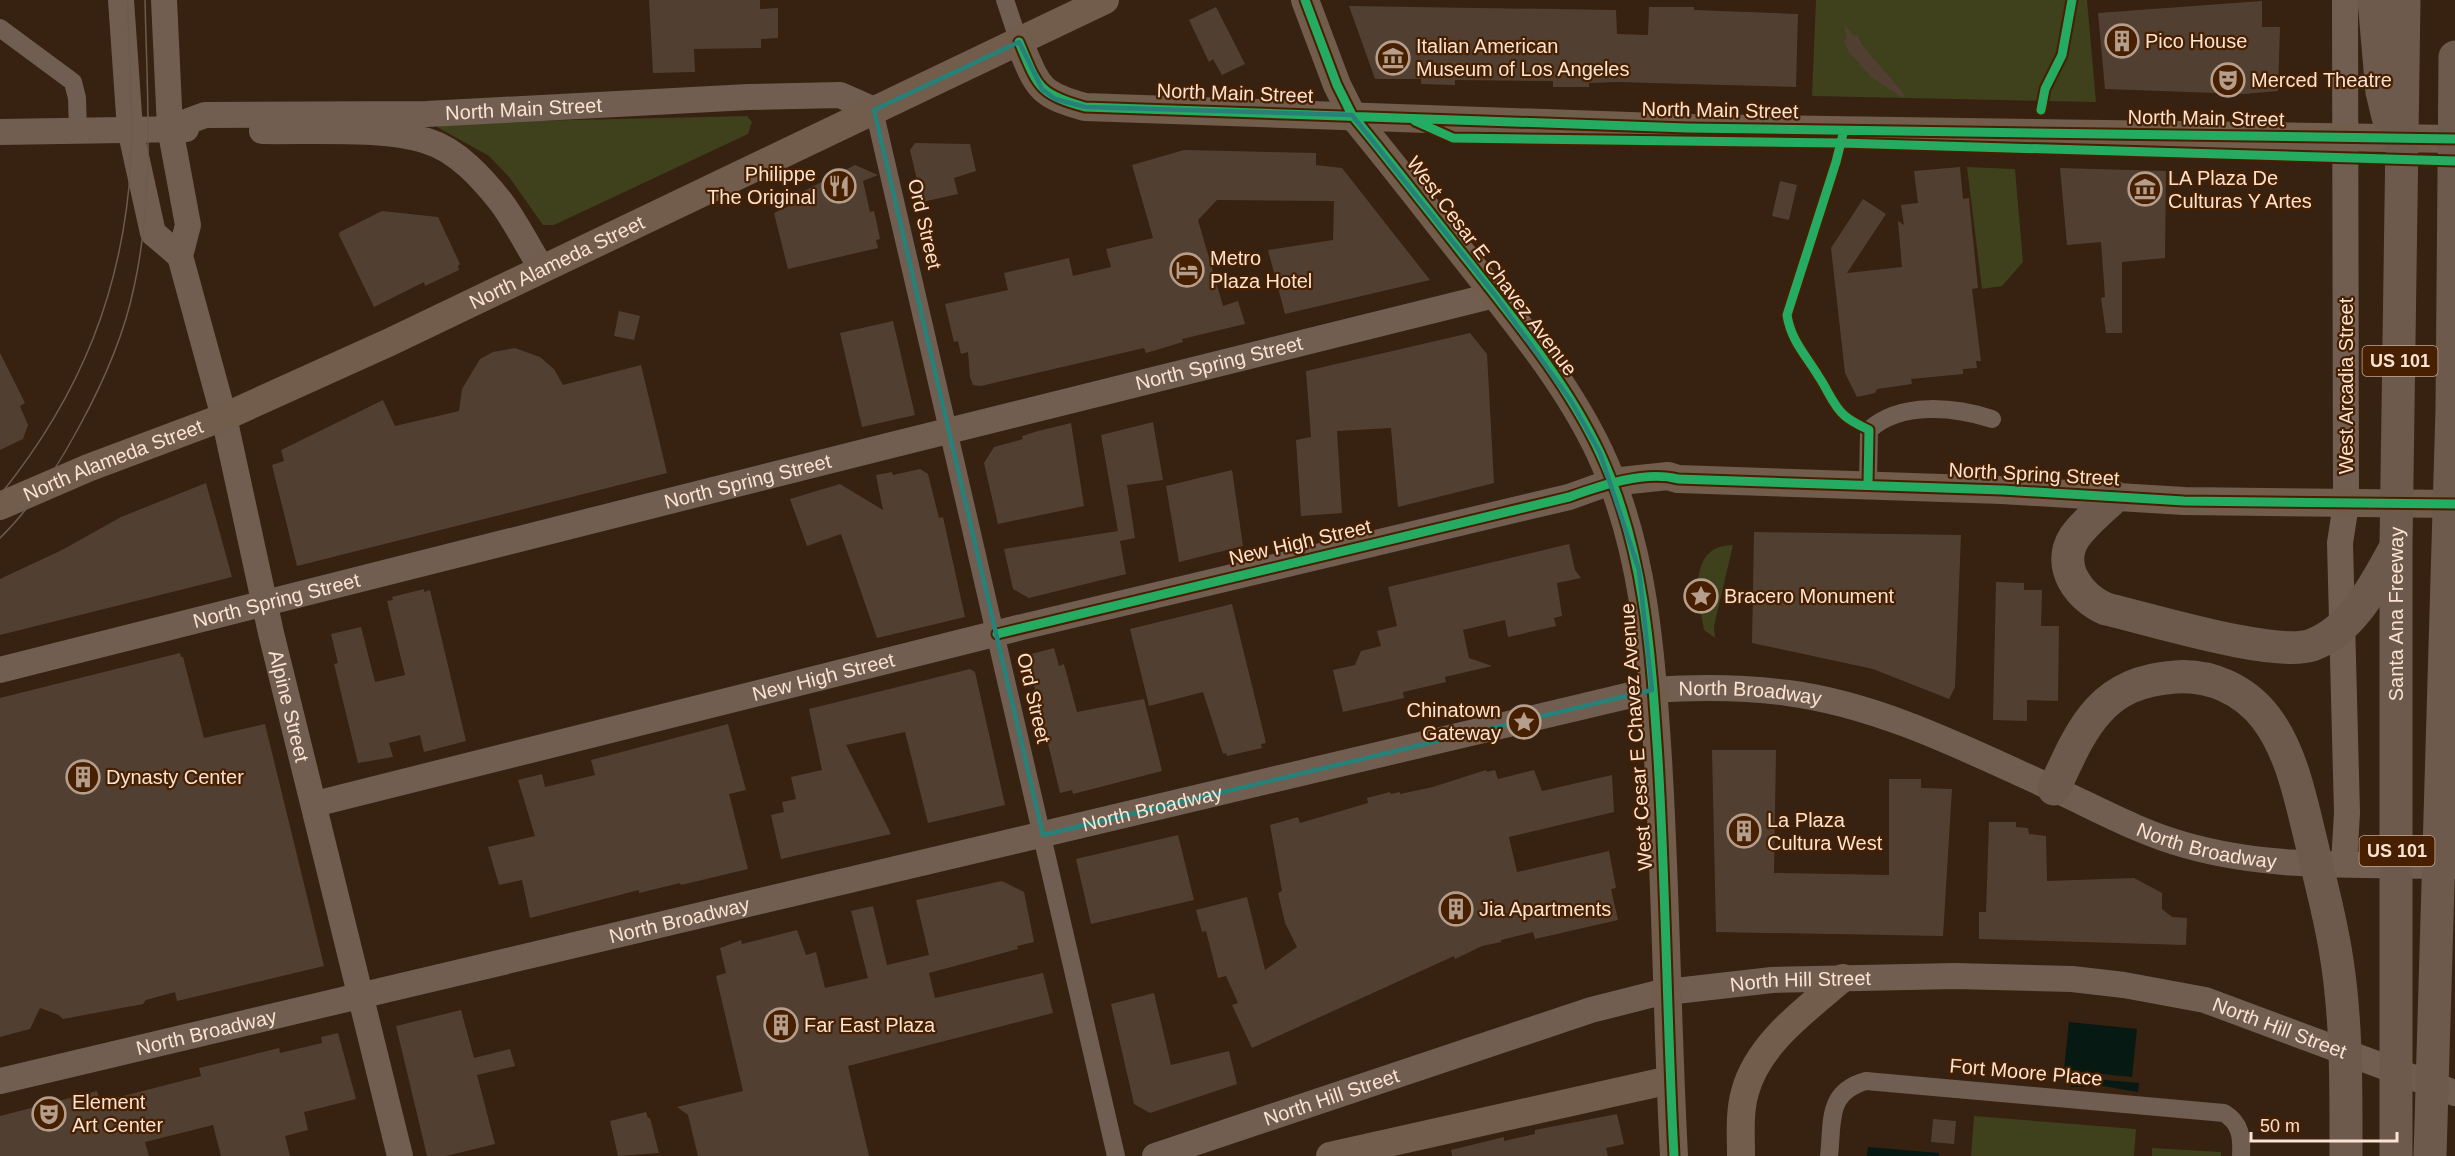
<svg xmlns="http://www.w3.org/2000/svg" width="2455" height="1156" viewBox="0 0 2455 1156" font-family="Arial,sans-serif">
<style>
.green{fill:#3f401c}
.water{fill:#061912}
.building{fill:#514031}
.lines{fill:none;stroke-linecap:round;stroke-linejoin:round}
.street{stroke:#6f5e51;stroke-width:18}
.secondary{stroke:#725e50;stroke-width:26}
.primary{stroke:#725c4b;stroke-width:28}
.highway{stroke:#6d5a4c;stroke-width:33}
.tram{stroke:#6c5b4e;stroke-width:1.5}
.cycleway-casing{stroke:#462001;stroke-width:13}
.cycleway{stroke:#26ab63;stroke-width:9}
.marked{fill:none;stroke:#278178;stroke-width:4.5;stroke-linejoin:round}
.labels{text-anchor:middle;stroke-width:4.5;stroke-linejoin:round;paint-order:stroke}
.shield{fill:#462001;stroke:#c5a893;stroke-width:1.5}
.shield-label{font-size:18px;font-weight:bold;fill:#fbe2d1}
.poi-label{font-size:20px;fill:#fbe2d1;stroke:#462001;text-anchor:start}
.street-label{font-size:20px;fill:#fbe2d1;stroke:#462001}
</style>
<rect width="100%" height="100%" fill="#372110"/>
<!-- green -->
<path class="green" d="M1816 0H2087L2096 102 1812 96Z
M747 116 752 122 748 134 554 225H543L509 177 489 156 437 127 442 123Z
M1967 167 2015 169 2023 262 2002 286 1982 289Z
M1733 545 1714 626 1715 638 1704 630 1700 608 1707 595 1697 587C1700 562 1705 546 1733 545Z
M1974 1116 2136 1129 2134 1156H1971Z
M2152 1148 2221 1152V1156H2152Z"/>
<!-- water -->
<path class="water" d="M2069 1022 2137 1029 2132 1077 2064 1070Z
M2072 1077 2139 1083 2138 1092 2103 1086 2071 1087Z
M1868 1147 1939 1153V1156H1867Z"/>
<!-- building -->
<path class="building" d="M649 0H760V9L778 8V38L761 39V48L694 49 695 72 653 73Z
M2262 1V27H2280L2278 91 2244 94 2105 89 2098 13Z
M1349 6 1616 10 1617 34 1648 35 1649 7H1694V10L1798 14 1796 87 1617 82 1589 83V87H1553V81L1455 80V85L1421 84V79H1375Z
M1216 7 1245 64 1222 75 1213 59 1209 62 1189 20Z
M1844 24 1854 36 1857 34 1862 45 1905 95 1903 98 1871 77 1848 51 1843 40 1847 39Z
M915 143 970 144 976 171 954 178 958 194 922 202 910 150Z
M1184 150 1316 153V165L1342 168 1430 280 1285 314 1268 250 1333 240 1334 201 1217 200 1198 220 1223 306 1238 301 1245 324 1182 339 1183 342 1146 353 1144 348 981 386 973 385 970 377 968 352 961 354 958 341 954 342 945 304 1008 290 1004 273 1069 258 1073 276 1111 267 1106 249 1153 238 1132 165Z
M855 165 878 175 863 181 870 212 874 211 877 224 880 239 876 240 878 248 788 269 774 213 806 198 804 191Z
M1960 167 1963 199 1969 198 1971 219 1978 288 1972 289 1981 361H1976L1977 368 1963 369V374L1911 379 1912 384 1877 389 1875 393 1857 397 1845 373 1831 248 1863 199 1886 214 1847 273 1902 267 1898 221 1904 225 1901 205 1918 203 1914 171Z
M2060 168 2166 171 2165 258 2122 262V333H2106L2101 298 2105 297 2101 242 2067 245Z
M1780 181 1797 185 1789 220 1772 216Z
M382 211 438 217 460 264 458 266 459 270 425 286 424 282 374 307 339 235 340 232Z
M619 311 640 316 634 340 614 336Z
M893 321 915 415 862 427 840 333Z
M1470 333 1487 354 1494 483 1398 507 1391 428 1337 431 1342 513 1301 516 1296 440 1311 437 1306 371Z
M515 348 540 357 554 369 563 385 641 365 667 473 297 566 272 465 284 461 281 450 383 400 395 426 459 411 462 389 480 359 493 352Z
M0 353 25 403 20 406 28 425 23 439 0 450Z
M1153 422 1163 480 1127 485 1135 538 1120 541 1126 574 1029 598 1013 589 1004 549 1118 531 1101 435Z
M1071 423 1084 506 998 524 984 463 994 447 1023 439 1022 436 1038 431Z
M920 469 928 474 939 518 943 517 965 617 877 638 841 534 807 546 790 499 840 484 883 510 876 475 892 472 893 475Z
M1232 470 1243 546 1179 562 1166 486Z
M206 483 232 577 0 635V579L62 550 121 517Z
M1754 532 1961 535 1955 687 1949 699 1873 669 1752 643Z
M1569 544 1575 570 1581 578 1557 583 1562 616 1554 618 1556 626 1508 637 1505 620 1463 630 1469 658 1492 666 1445 677 1446 682 1403 692 1404 698 1343 712 1333 670 1355 665 1361 651 1381 646 1377 631 1397 626 1388 587Z
M1996 582 2024 583V590H2042L2041 626H2059L2058 701 2027 700V721L1993 720Z
M424 589V592L430 590 466 741 424 752 420 735 389 743 393 757 358 763 334 664 338 663 331 634 361 627 375 682 405 675 387 601 393 600 392 597Z
M1232 604 1266 743 1261 744 1262 748 1227 756 1226 753 1223 754 1203 692 1149 706 1130 629Z
M1054 648 1059 666 1064 664 1077 712 1144 699 1162 771 1073 794 1072 790 1060 793 1028 661 1031 654Z
M180 653 181 657H183L204 738 265 724 324 966 177 1001 175 992 146 1000 143 1004 63 1019 59 1015 40 1008 30 1029 0 1037V698Z
M970 669 975 672 1005 805 928 823 905 732 846 745 891 834 781 859 771 815 784 812 782 802 796 799 791 777 822 770 809 709Z
M728 724 746 790 729 794 748 869 681 885 680 883 639 893V890L530 918 522 880 499 885 488 847 535 836 518 780 542 774 545 787 595 775 591 760Z
M1712 750H1776L1774 873 1889 875V779H1921V788L1952 789 1943 936 1716 932Z
M1486 770 1487 772 1495 770 1498 779 1534 770 1542 791 1612 775 1614 812 1509 837 1517 872 1609 851 1616 888 1611 889 1618 920 1535 939 1533 932 1501 940V942L1482 946 1455 959 1454 956 1252 1048 1232 1005 1238 1003 1226 976 1218 978 1206 931 1202 932 1196 910 1247 897 1265 970 1297 947 1285 923 1278 893 1282 891 1270 825 1298 817 1300 823 1368 803 1367 798 1390 792 1391 794 1400 792V794L1433 787Z
M1989 822H2016V827L2028 828 2029 834 2046 836 2047 881 2134 878 2162 893V909L2172 917 2187 918 2186 945 1979 939V912H1986Z
M1178 835 1194 900 1091 924 1076 859Z
M1002 881 1024 892 1034 942 1017 946 1018 949 929 973 935 998 1043 973 1053 1013 848 1066 869 1156H698L688 1115 677 1107 743 1091 716 976 726 973 720 948 741 940 742 944 797 930 806 955 816 952 825 988 868 978 851 911 873 906 887 965 929 955 916 900Z
M1154 993 1171 1065 1229 1051 1237 1084 1150 1113 1134 1104 1111 1004Z
M461 1010 474 1058 510 1049 515 1066 477 1075 495 1144 446 1156H427L396 1026Z
M338 1033 356 1099 304 1112 308 1130 285 1136 290 1156H221L213 1125 145 1142 149 1156H0V1116L97 1091 100 1102 201 1076 199 1068 228 1061 279 1048 280 1053 322 1043 321 1037Z
M646 1112 648 1118H650L659 1153 618 1156 610 1121Z
M1617 1114 1624 1144 1606 1148 1608 1156H1452L1451 1150 1504 1137V1141L1535 1134V1130Z
M1933 1119 1956 1121 1954 1144 1931 1142Z"/>
<g class="lines">
<!-- street -->
<path class="street" d="M1005 0 1019 42
M0 28 73 82 77 98 78 130
M874 110 1116 1156
M1868 485 1869 430C1901 401 1955 407 1992 419
M1829 1156C1833 1122 1826 1092 1866 1081L2224 1113C2241 1123 2242 1138 2241 1156"/>
<!-- secondary -->
<g class="secondary">
<path d="M121 0 130 129 153 233 180 256"/>
<path id="s1" d="M164 0 170 128 188 225 180 256 224 417 271 633 400 1156"/>
<path id="s2" d="M170 128 205 115 427 114 749 97 840 95 874 110"/>
<path d="M262 131C309 132 383 127 427 141 457 150 482 178 501 202 516 222 528 247 542 269"/>
<path d="M0 132 186 129"/>
<path id="s3" d="M0 670C498 545 996 417 1495 295"/>
<path id="s4" d="M315 804 1022 627 1569 497 1611 482"/>
<path d="M2344 864 2347 813 2340 543 2346 504 2345 0"/>
<path id="s5" d="M0 1081 1652 690C1698 687 1743 687 1788 693 1880 705 1968 750 2052 788 2096 808 2138 832 2185 845 2272 870 2365 864 2455 866"/>
<path id="s6" d="M1155 1156 1591 1010 1658 993 1772 980 1955 976 2072 979 2124 985 2205 1000 2455 1093"/>
</g>
<!-- primary -->
<g class="primary">
<path d="M1305 0 1337 85 1352 115C1392 163 1430 213 1469 262 1516 322 1567 383 1600 453 1645 550 1651 654 1658 759 1666 891 1667 1024 1674 1156"/>
<path d="M1019 42C1038 86 1037 94 1085 107L1687 128 2455 139"/>
<path d="M1611 482 1668 476 1678 479 2002 490 2184 501 2455 504"/>
<path id="s7" d="M0 506 88 468 224 417 390 342 1105 0"/>
<path d="M1330 1156 1670 1080"/>
<path d="M1741 1156C1741 1135 1739 1113 1745 1092 1758 1043 1807 1009 1843 978"/>
</g>
<!-- highway -->
<g class="highway">
<path d="M2374 0 2382 92 2388 117"/>
<path d="M2114 497C2101 510 2084 523 2074 538 2056 567 2080 598 2106 609 2150 619 2275 658 2312 645 2352 630 2375 585 2394 550"/>
<path d="M2054 789C2082 728 2100 682 2175 677 2210 674 2245 690 2266 718 2292 752 2301 801 2311 841 2319 876 2329 912 2335 948 2347 1016 2346 1087 2346 1156"/>
<path id="s8" d="M2396 1156V546L2404 0"/>
<path d="M2430 1156 2452 409 2455 57"/>
</g>
<!-- tram -->
<path class="tram" d="M0 495C81 395 124 288 131 160 134 107 128 53 128 0
M0 538C32 507 58 466 79 427 103 383 124 336 134 287 155 193 147 95 145 0"/>
<!-- cycleway casing -->
<g class="cycleway-casing">
<path id="cycleway" d="M1305 0 1337 85 1352 115C1392 163 1430 213 1469 262 1516 322 1567 383 1600 453 1645 550 1651 654 1658 759 1666 891 1667 1024 1674 1156
M1019 42C1038 86 1037 94 1085 107L1687 128 2455 139
M2041 110 2045 89 2062 55 2072 0
M1415 121 1453 138 1841 143 2455 161
M1843 134 1836 162 1787 315C1791 341 1806 355 1819 377 1828 390 1833 406 1845 416 1852 422 1861 426 1869 430L1868 485
M997 634 1569 497C1600 486 1645 470 1678 479L2002 490 2184 501 2455 504"/>
</g>
<!-- cycleway -->
<use href="#cycleway" class="cycleway"/>
</g>
<!-- marked area -->
<path class="marked" d="M1019 42 1042 89 1055 99 1085 107 1352 115 1495 295 1571 401 1600 453 1639 570 1652 690 1043 835 874 110Z"/>
<!-- icons -->
<defs>
<g id="building-ring" transform="scale(1.725)"><circle r="9.5" fill="#462001" stroke="#b69e8d" stroke-width="1.5"/><path d="M-4-6H4V6H1V3H-1V6H-4ZM-2.5-4.3h1.7v1.8h-1.7ZM.8-4.3h1.7v1.8H.8ZM-2.5-1h1.7V.8h-1.7ZM.8-1h1.7V.8H.8Z" fill="#b69e8d"/></g>
<g id="museum-ring" transform="scale(1.725)"><circle r="9.5" fill="#462001" stroke="#b69e8d" stroke-width="1.5"/><path d="M0-6L6-3V-2H-6V-3ZM-5-1h2V3h-2ZM-1-1h2V3h-2ZM3-1h2V3H3ZM-6 4H6V6H-6Z" fill="#b69e8d"/></g>
<g id="theatre-ring" transform="scale(1.725)"><circle r="9.5" fill="#462001" stroke="#b69e8d" stroke-width="1.5"/><path d="M-5-5.5Q0-4 5-5.5V0Q5 5 0 6Q-5 5-5 0ZM-3.3-2.5H-1v1.5H-3.3ZM1-2.5H3.3v1.5H1ZM-2.8 1Q0 5.5 2.8 1Z" fill="#b69e8d"/></g>
<g id="restaurant-ring" transform="scale(1.725)"><circle r="9.5" fill="#462001" stroke="#b69e8d" stroke-width="1.5"/><path d="M-5-6h1v4h1v-4h1v4h1v-4h1v5L-1.5 .5V6h-2V.5L-5-1ZM5-6V6H3V1.5H1.5Q1.5-4 5-6Z" fill="#b69e8d"/></g>
<g id="hotel-ring" transform="scale(1.725)"><circle r="9.5" fill="#462001" stroke="#b69e8d" stroke-width="1.5"/><path d="M-6-4.5h1.5V1H6V5H4.5V3h-9V5H-6ZM-4 0a1.8 1.8 0 1 1 3.6 0ZM.5 0V-2.5h3Q6-2.5 6 0Z" fill="#b69e8d"/></g>
<g id="sight-ring" transform="scale(1.725)"><circle r="9.5" fill="#462001" stroke="#b69e8d" stroke-width="1.5"/><path d="M0-6L1.8-2.2L6-1.7L2.9 1.2L3.7 5.4L0 3.3L-3.7 5.4L-2.9 1.2L-6-1.7L-1.8-2.2Z" fill="#b69e8d"/></g>
</defs>
<g fill-rule="evenodd">
<use href="#building-ring" x="2122" y="41"/>
<use href="#museum-ring" x="1393" y="58"/>
<use href="#theatre-ring" x="2228" y="80"/>
<use href="#restaurant-ring" x="839" y="186"/>
<use href="#museum-ring" x="2145" y="189"/>
<use href="#hotel-ring" x="1187" y="270"/>
<use href="#sight-ring" x="1701" y="596"/>
<use href="#sight-ring" x="1524" y="722"/>
<use href="#building-ring" x="83" y="777"/>
<use href="#building-ring" x="1744" y="831"/>
<use href="#building-ring" x="1456" y="909"/>
<use href="#building-ring" x="781" y="1025"/>
<use href="#theatre-ring" x="49" y="1114"/>
</g>
<g class="labels">
<!-- shield labels -->
<g class="shield">
<rect x="2362.5" y="346" width="75" height="30" rx="4.5"/>
<rect x="2359.5" y="836" width="75" height="30" rx="4.5"/>
</g>
<g class="shield-label">
<text x="2400" y="367">US 101</text>
<text x="2397" y="857">US 101</text>
</g>
<!-- poi labels -->
<g class="poi-label">
<text x="2145" y="48">Pico House</text>
<text x="1416" y="53">Italian American<tspan x="1416" dy="23">Museum of Los Angeles</tspan></text>
<text x="2251" y="87">Merced Theatre</text>
<text x="816" y="181" text-anchor="end">Philippe<tspan x="816" dy="23">The Original</tspan></text>
<text x="2168" y="185">LA Plaza De<tspan x="2168" dy="23">Culturas Y Artes</tspan></text>
<text x="1210" y="265">Metro<tspan x="1210" dy="23">Plaza Hotel</tspan></text>
<text x="1724" y="603">Bracero Monument</text>
<text x="1501" y="717" text-anchor="end">Chinatown<tspan x="1501" dy="23">Gateway</tspan></text>
<text x="106" y="784">Dynasty Center</text>
<text x="1767" y="827">La Plaza<tspan x="1767" dy="23">Cultura West</tspan></text>
<text x="1479" y="916">Jia Apartments</text>
<text x="804" y="1032">Far East Plaza</text>
<text x="72" y="1109">Element<tspan x="72" dy="23">Art Center</tspan></text>
</g>
<!-- street labels -->
<g class="street-label">
<text transform="translate(1235 93) rotate(2)" y="7">North Main Street</text>
<text dy="7" stroke="none"><textPath href="#s2" startOffset="356">North Main Street</textPath></text>
<text transform="translate(1720 110) rotate(1)" y="7">North Main Street</text>
<text transform="translate(2206 118) rotate(1)" y="7">North Main Street</text>
<text transform="translate(925 224) rotate(77)" y="7">Ord Street</text>
<text dy="7" stroke="none"><textPath href="#s7" startOffset="608">North Alameda Street</textPath></text>
<text transform="translate(1492 266) rotate(53)" y="7">West Cesar E Chavez Avenue</text>
<text dy="7" stroke="none"><textPath href="#s3" startOffset="1257">North Spring Street</textPath></text>
<text transform="translate(2346 386) rotate(-90)" y="7">West Arcadia Street</text>
<text dy="7" stroke="none"><textPath href="#s7" startOffset="122">North Alameda Street</textPath></text>
<text transform="translate(2034 474) rotate(3)" y="7">North Spring Street</text>
<text dy="7" stroke="none"><textPath href="#s3" startOffset="771">North Spring Street</textPath></text>
<text transform="translate(1300 542) rotate(-13)" y="7">New High Street</text>
<text dy="7" stroke="none"><textPath href="#s3" startOffset="285">North Spring Street</textPath></text>
<text dy="7" stroke="none"><textPath href="#s8" startOffset="542">Santa Ana Freeway</textPath></text>
<text dy="7" stroke="none"><textPath href="#s4" startOffset="524">New High Street</textPath></text>
<text dy="7" stroke="none"><textPath href="#s5" startOffset="1796">North Broadway</textPath></text>
<text transform="translate(1034 698) rotate(77)" y="7">Ord Street</text>
<text dy="7" stroke="none"><textPath href="#s1" startOffset="722">Alpine Street</textPath></text>
<text transform="translate(1636 737) rotate(-94)" y="7">West Cesar E Chavez Avenue</text>
<text dy="7" stroke="none"><textPath href="#s5" startOffset="1184">North Broadway</textPath></text>
<text dy="7" stroke="none"><textPath href="#s5" startOffset="2282">North Broadway</textPath></text>
<text dy="7" stroke="none"><textPath href="#s5" startOffset="698">North Broadway</textPath></text>
<text dy="7" stroke="none"><textPath href="#s6" startOffset="672">North Hill Street</textPath></text>
<text dy="7" stroke="none"><textPath href="#s6" startOffset="1158">North Hill Street</textPath></text>
<text dy="7" stroke="none"><textPath href="#s5" startOffset="212">North Broadway</textPath></text>
<text transform="translate(2026 1072) rotate(5)" y="7">Fort Moore Place</text>
<text dy="7" stroke="none"><textPath href="#s6" startOffset="186">North Hill Street</textPath></text>
</g>
</g>
<!-- scale -->
<path d="M2251 1132v9h146v-9" fill="none" stroke="#fbe2d1" stroke-width="3"/>
<text x="2260" y="1132" font-size="18" fill="#fbe2d1" stroke="#462001" stroke-width="4.5" paint-order="stroke">50 m</text>
</svg>
